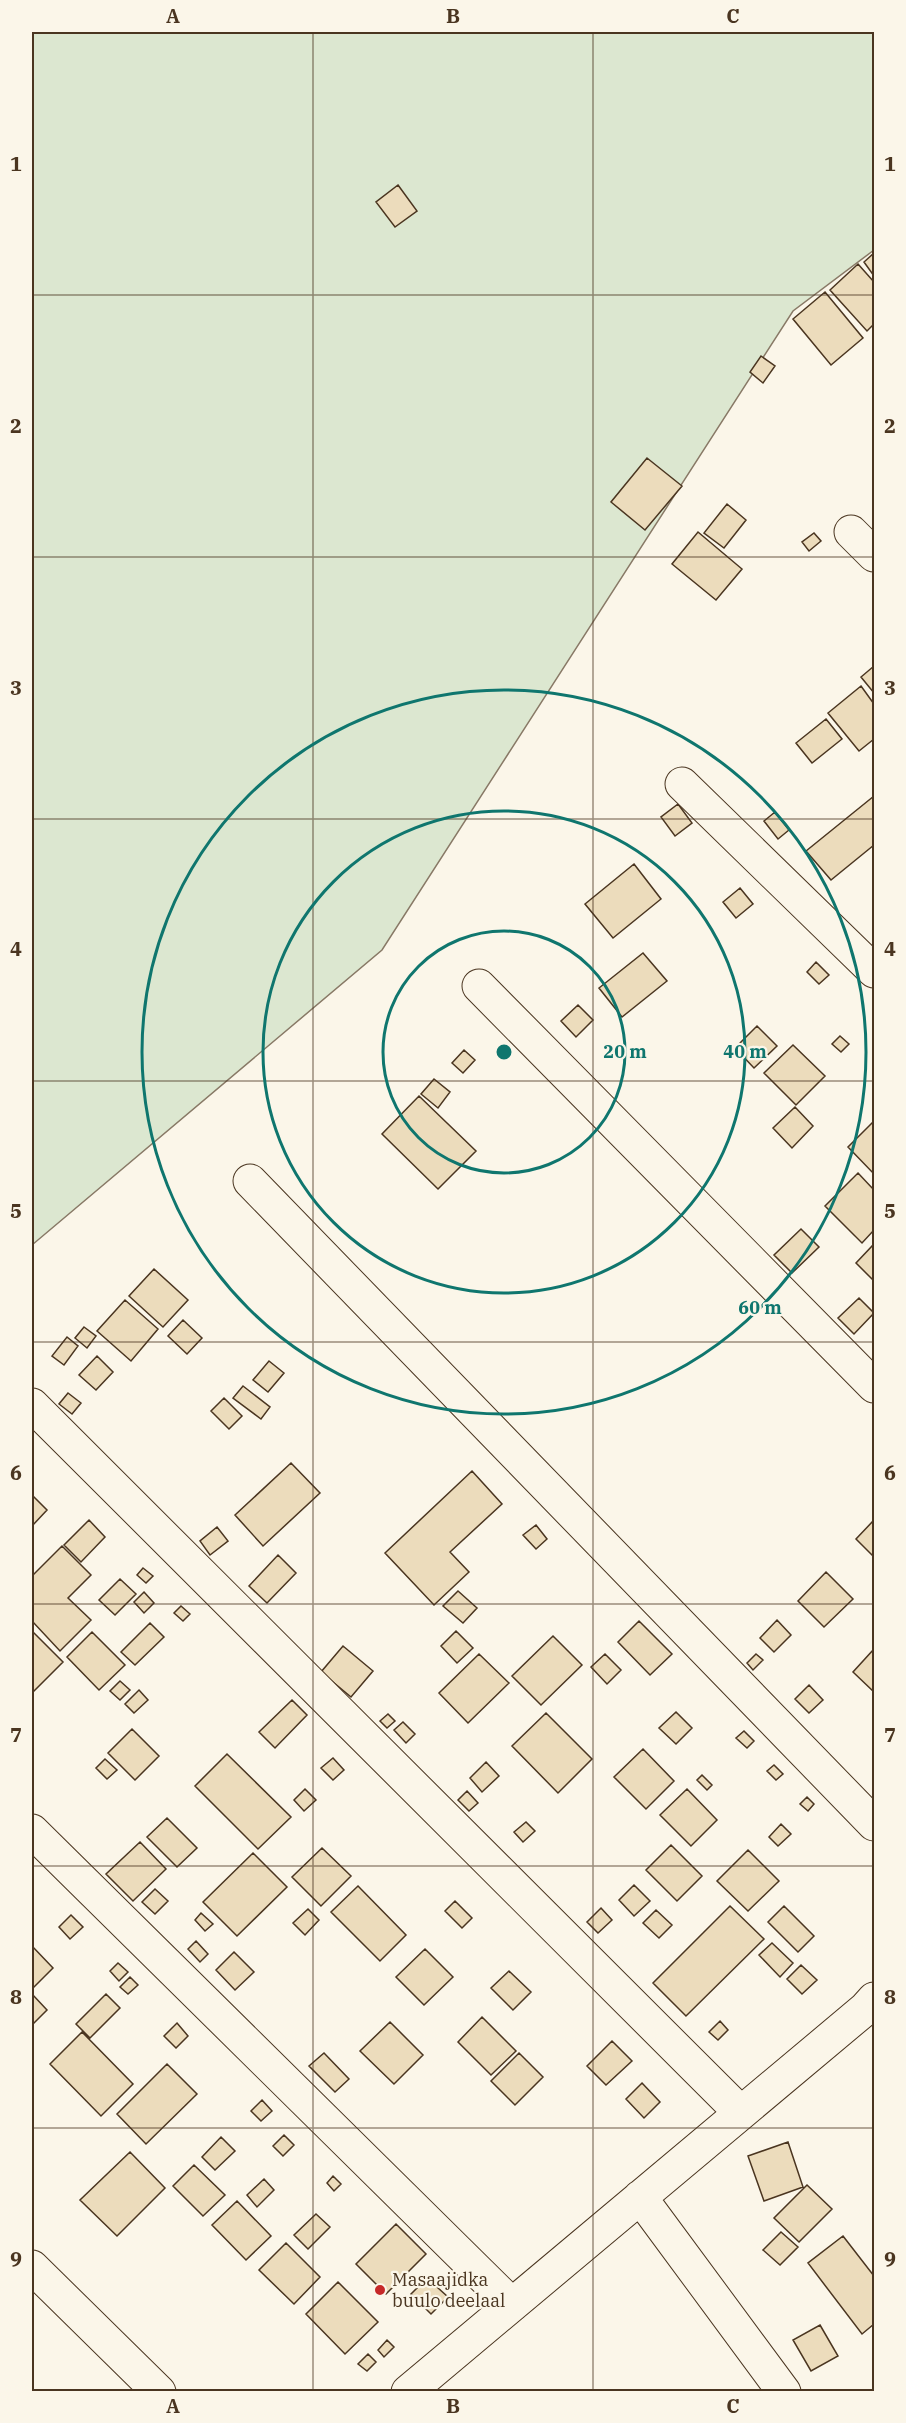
<svg xmlns="http://www.w3.org/2000/svg" width="906" height="2423" viewBox="0 0 906 2423" font-family="'IBM Plex Serif',serif">
<style>
.green{fill:#dce7d0;stroke:#887966;stroke-width:1.5}
.building{fill:#ecdcbc;stroke:#4a3520;stroke-width:1.5}
.lines{fill:none;stroke-linecap:round;stroke-linejoin:round}
.minor-casing{stroke:#4a3520;stroke-width:35}
.minor{stroke:#fbf6e9;stroke-width:33}
.grid{fill:none;stroke:#4a3520;stroke-width:1.5;stroke-opacity:0.55}
.ring{fill:none;stroke:#0f766e;stroke-width:3}
.poi-dot{fill:#c62828;stroke:#fbf6e9;stroke-width:2}
.labels{text-anchor:middle;stroke-width:4.5;stroke-linejoin:round;paint-order:stroke}
.poi-label{font-size:18px;fill:#4a3520;stroke:#fbf6e9;text-anchor:start}
.centre{fill:#0f766e;stroke:#fbf6e9;stroke-width:3}
.ring-label{font-size:18px;text-anchor:middle;font-weight:bold;fill:#0f766e;stroke:#fbf6e9;stroke-width:4.5;stroke-linejoin:round;paint-order:stroke}
.neatline{fill:none;stroke:#4a3520;stroke-width:2}
.grid-label{font-size:20px;text-anchor:middle;font-weight:bold;fill:#4a3520}
</style>
<rect width="100%" height="100%" fill="#fbf6e9"/>
<!-- green -->
<path class="green" d="M32 32H874V250L793 311 382 950 32 1245Z"/>
<!-- building -->
<path class="building" d="M398 185 417 211 395 227 376 202Z
M874 253V276L864 262Z
M858 264 874 282V324L867 331 830 290Z
M825 292 863 338 831 365 793 319Z
M761 356 775 366 763 383 750 372Z
M647 458 682 486 645 530 611 502Z
M727 504 746 520 724 548 704 533Z
M698 532 742 569 716 600 672 564Z
M814 533 821 541 809 551 802 542Z
M874 666V693L861 677Z
M861 686 874 704V739L859 751 828 713Z
M826 719 842 739 812 763 796 743Z
M874 796V845L831 880 806 851Z
M678 804 692 823 675 836 661 817Z
M775 812 789 830 778 839 764 821Z
M634 864 661 899 613 938 585 904Z
M740 888 753 904 736 918 723 902Z
M643 953 667 981 622 1017 599 988Z
M816 962 829 975 819 984 807 972Z
M578 1005 593 1020 576 1037 561 1021Z
M757 1026 777 1046 754 1068 735 1048Z
M840 1036 849 1044 841 1052 832 1044Z
M793 1045 825 1076 796 1105 764 1073Z
M464 1050 475 1060 463 1073 452 1063Z
M434 1079 450 1092 438 1108 421 1094Z
M419 1096 476 1151 438 1189 382 1134Z
M795 1107 813 1126 792 1148 773 1128Z
M874 1121V1174L848 1147Z
M858 1173 874 1190V1230L862 1243 825 1206Z
M801 1229 819 1247 792 1273 774 1255Z
M874 1244V1281L856 1263Z
M154 1269 188 1300 163 1327 129 1296Z
M859 1298 874 1313 854 1334 838 1318Z
M125 1300 158 1329 131 1361 97 1331Z
M183 1320 202 1338 187 1354 168 1336Z
M84 1327 96 1336 87 1348 75 1338Z
M67 1337 78 1346 64 1365 52 1356Z
M97 1356 113 1372 96 1390 79 1375Z
M269 1361 284 1373 268 1392 253 1380Z
M243 1386 270 1407 261 1419 233 1398Z
M68 1393 81 1403 72 1414 59 1404Z
M224 1398 242 1416 229 1429 211 1411Z
M291 1463 320 1493 263 1546 235 1515Z
M472 1471 502 1504 450 1552 469 1572 434 1605 385 1553Z
M32 1495 47 1510 32 1526Z
M89 1520 105 1537 81 1562 64 1545Z
M874 1520V1557L856 1539Z
M536 1525 547 1539 536 1549 523 1535Z
M217 1527 228 1541 210 1555 200 1541Z
M62 1546 91 1575 68 1598 91 1620 60 1651 32 1621V1576Z
M278 1555 296 1573 267 1603 249 1586Z
M143 1568 153 1576 146 1583 137 1575Z
M826 1572 853 1599 824 1627 798 1601Z
M120 1579 136 1594 115 1615 99 1600Z
M458 1591 477 1608 463 1623 443 1606Z
M144 1592 154 1603 144 1613 134 1602Z
M181 1606 190 1614 183 1621 174 1613Z
M777 1620 791 1635 774 1652 760 1638Z
M639 1621 672 1654 650 1675 618 1642Z
M150 1623 164 1637 135 1665 121 1652Z
M32 1631 63 1662 33 1692 32 1690Z
M456 1631 473 1648 457 1663 441 1646Z
M92 1632 125 1665 99 1690 67 1657Z
M553 1636 582 1665 541 1705 512 1676Z
M343 1646 373 1671 351 1697 321 1672Z
M874 1649V1692L853 1672Z
M479 1654 509 1683 468 1723 439 1693Z
M605 1654 621 1670 607 1684 591 1667Z
M756 1654 763 1660 753 1670 747 1663Z
M120 1681 130 1690 120 1700 110 1691Z
M809 1685 823 1700 809 1713 795 1699Z
M139 1690 148 1700 134 1713 125 1704Z
M292 1700 307 1715 275 1748 259 1732Z
M676 1712 692 1728 676 1744 659 1728Z
M546 1713 592 1759 558 1793 512 1746Z
M388 1714 395 1721 387 1728 380 1721Z
M403 1722 415 1734 406 1743 394 1730Z
M132 1729 159 1756 135 1780 108 1753Z
M744 1731 754 1741 747 1748 736 1738Z
M643 1749 674 1781 646 1809 614 1777Z
M227 1754 291 1817 258 1849 195 1786Z
M333 1758 344 1770 333 1780 321 1768Z
M105 1759 117 1770 107 1779 96 1768Z
M486 1762 499 1776 482 1792 470 1778Z
M774 1765 783 1774 776 1780 767 1771Z
M702 1775 712 1785 707 1790 697 1780Z
M305 1789 316 1800 304 1811 294 1800Z
M687 1789 717 1820 691 1846 660 1815Z
M467 1791 478 1803 469 1811 458 1800Z
M807 1797 814 1804 808 1811 800 1804Z
M167 1818 197 1848 177 1867 147 1837Z
M526 1822 535 1831 523 1842 514 1832Z
M781 1824 791 1834 778 1846 769 1837Z
M140 1842 166 1869 133 1901 106 1874Z
M671 1845 702 1876 677 1901 646 1870Z
M322 1848 351 1876 321 1906 292 1877Z
M748 1850 779 1881 748 1911 717 1881Z
M253 1853 287 1887 237 1936 203 1902Z
M634 1885 650 1901 634 1916 619 1900Z
M358 1886 406 1935 380 1961 331 1912Z
M155 1889 168 1901 155 1914 142 1902Z
M455 1901 472 1918 462 1928 445 1911Z
M730 1906 764 1939 686 2016 653 1983Z
M784 1906 814 1936 798 1952 768 1922Z
M601 1908 612 1920 598 1933 587 1922Z
M308 1909 319 1920 305 1935 293 1923Z
M656 1910 672 1925 659 1938 643 1923Z
M201 1913 213 1924 205 1931 195 1920Z
M71 1915 83 1927 70 1939 59 1927Z
M196 1941 208 1954 200 1962 188 1949Z
M772 1943 793 1963 780 1977 759 1955Z
M32 1946 53 1968 32 1989Z
M425 1949 453 1977 424 2005 396 1977Z
M234 1952 254 1972 235 1990 216 1970Z
M118 1963 128 1972 119 1981 110 1971Z
M801 1965 817 1980 802 1994 787 1979Z
M509 1971 531 1992 513 2010 491 1988Z
M130 1977 138 1985 128 1994 120 1987Z
M32 1994 47 2010 32 2025Z
M106 1994 120 2008 90 2038 76 2024Z
M482 2017 516 2051 491 2075 458 2042Z
M720 2021 728 2030 718 2040 709 2032Z
M390 2022 423 2055 394 2084 360 2051Z
M177 2023 188 2036 176 2048 164 2036Z
M82 2032 133 2084 101 2116 50 2064Z
M612 2041 632 2061 606 2085 587 2066Z
M324 2053 349 2079 335 2092 309 2066Z
M519 2053 543 2077 515 2105 491 2081Z
M167 2064 197 2094 146 2144 117 2114Z
M642 2083 660 2102 644 2118 626 2099Z
M262 2100 272 2111 261 2121 251 2111Z
M284 2135 294 2145 283 2156 273 2146Z
M221 2137 235 2151 215 2170 202 2157Z
M788 2142 803 2187 764 2201 748 2156Z
M130 2152 165 2188 117 2236 80 2200Z
M194 2165 225 2195 203 2216 173 2186Z
M333 2176 341 2184 334 2191 327 2183Z
M264 2179 274 2190 257 2207 247 2195Z
M807 2185 832 2209 799 2242 774 2218Z
M237 2201 271 2236 246 2260 212 2225Z
M316 2214 330 2227 308 2249 294 2235Z
M396 2224 426 2254 386 2294 356 2264Z
M781 2232 798 2247 780 2265 763 2250Z
M843 2236 874 2276V2324L862 2334 808 2263Z
M286 2243 320 2277 294 2304 259 2270Z
M427 2278 448 2297 431 2314 411 2294Z
M338 2282 378 2322 345 2354 306 2314Z
M820 2325 838 2356 811 2371 793 2340Z
M387 2340 394 2347 384 2357 378 2350Z
M368 2354 376 2362 367 2371 358 2364Z"/>
<g class="lines">
<!-- minor casing -->
<g class="minor-casing">
<path id="minor" d="M851 532 874 555
M682 784 874 971
M479 986 874 1386
M250 1181 874 1824
M32 1405 741 2113
M32 1831 512 2305
M640 2197 784 2392
M32 2267 159 2392
M408 2392 865 2009 874 1999"/>
</g>
<!-- minor -->
<use href="#minor" class="minor"/>
</g>
<!-- grid -->
<path class="grid" d="M313 32V2392M593 32V2392M32 295H874M32 557H874M32 819H874M32 1081H874M32 1342H874M32 1604H874M32 1866H874M32 2128H874"/>
<!-- distance rings -->
<g class="ring">
<circle cx="504" cy="1052" r="121"/>
<circle cx="504" cy="1052" r="241"/>
<circle cx="504" cy="1052" r="362"/>
</g>
<!-- markers -->
<circle class="poi-dot" cx="380" cy="2290" r="6"/>
<g class="labels">
<!-- poi labels -->
<g class="poi-label">
<text x="392" y="2286">Masaajidka<tspan x="392" dy="21">buulo deelaal</tspan></text>
</g>
</g>
<circle cx="504" cy="1052" r="9" class="centre"/>
<g class="ring-label">
<text x="625" y="1058">20 m</text>
<text x="745" y="1058">40 m</text>
<text x="760" y="1314">60 m</text>
</g>
<!-- border -->
<rect width="906" height="2423" fill="none" stroke="#fbf6e9" stroke-width="66"/>
<rect x="33" y="33" width="840" height="2357" class="neatline"/>
<g class="grid-label">
<text x="173" y="23">A</text>
<text x="453" y="23">B</text>
<text x="733" y="23">C</text>
<text x="16" y="171">1</text>
<text x="890" y="171">1</text>
<text x="16" y="433">2</text>
<text x="890" y="433">2</text>
<text x="16" y="695">3</text>
<text x="890" y="695">3</text>
<text x="16" y="956">4</text>
<text x="890" y="956">4</text>
<text x="16" y="1218">5</text>
<text x="890" y="1218">5</text>
<text x="16" y="1480">6</text>
<text x="890" y="1480">6</text>
<text x="16" y="1742">7</text>
<text x="890" y="1742">7</text>
<text x="16" y="2004">8</text>
<text x="890" y="2004">8</text>
<text x="16" y="2266">9</text>
<text x="890" y="2266">9</text>
<text x="173" y="2413">A</text>
<text x="453" y="2413">B</text>
<text x="733" y="2413">C</text>
</g>
</svg>
